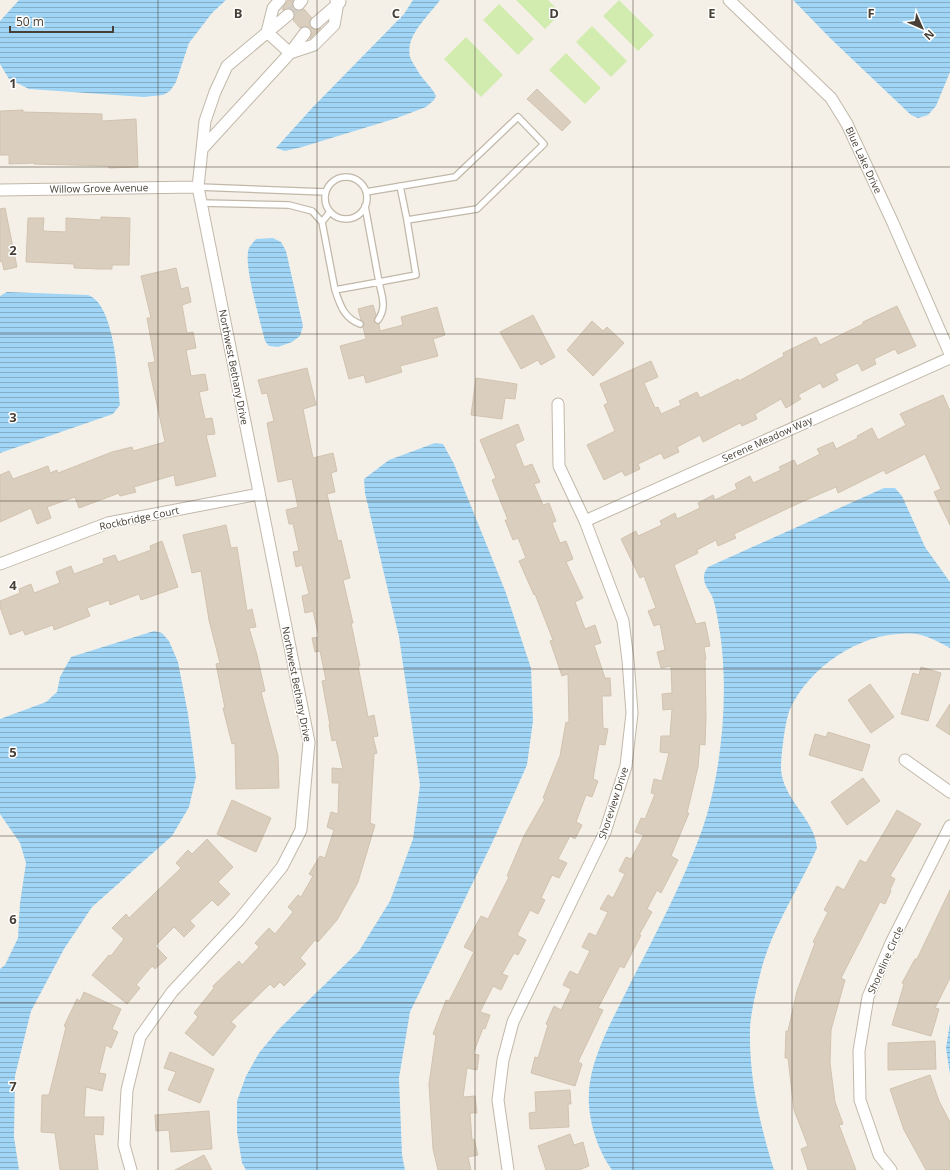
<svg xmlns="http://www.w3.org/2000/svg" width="950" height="1170" viewBox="0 0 950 1170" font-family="'Open Sans',sans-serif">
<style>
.garden{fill:#d2ebae}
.water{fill:url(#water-rules)}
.building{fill:#dacebf;stroke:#d2c3af}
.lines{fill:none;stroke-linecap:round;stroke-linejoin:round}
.minor-tunnel{stroke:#d2cdc4;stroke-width:11;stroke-dasharray:11 5.5;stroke-linecap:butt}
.service-casing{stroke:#c1b8a9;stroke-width:8}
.minor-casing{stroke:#c1b8a9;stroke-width:13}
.service{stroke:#fff;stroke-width:5.5}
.minor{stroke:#fff;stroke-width:11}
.grid{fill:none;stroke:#484036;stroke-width:1;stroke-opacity:0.55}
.labels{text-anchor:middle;stroke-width:3;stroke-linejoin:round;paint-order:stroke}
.street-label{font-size:10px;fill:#484036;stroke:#fff}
.grid-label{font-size:13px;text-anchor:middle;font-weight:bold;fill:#484036;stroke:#fff;stroke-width:3;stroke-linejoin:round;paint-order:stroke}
</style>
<defs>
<pattern id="water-rules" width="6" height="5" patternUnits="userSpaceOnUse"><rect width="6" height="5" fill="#a0d5f5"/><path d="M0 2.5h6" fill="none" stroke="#84aec7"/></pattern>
</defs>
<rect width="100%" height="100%" fill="#f5f0e7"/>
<!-- garden -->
<path class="garden" d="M516 0H548L561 13 545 29Z
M619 0 654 35 638 51 603 16Z
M499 4 534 39 518 55 483 20Z
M592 26 627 61 611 77 576 42Z
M466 37 503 75 481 97 444 59Z
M566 53 601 88 585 104 549 70Z"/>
<!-- water -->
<path class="water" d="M19 0H226L212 13 189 43 176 82 170 91 163 95 144 97 29 89 9 79 0 64V21Z
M413 0H440C429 16 405 35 410 57 412 62 416 68 419 73 424 81 432 87 436 96L434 100 426 107 397 118 302 147 285 151 276 148 312 108 404 14Z
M793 0H950V72L936 106 928 115 918 118 911 115 831 39Z
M273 238 281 242 286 251 303 326 300 336 292 342 278 347 269 346 265 341C260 320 245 270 248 252 248 247 253 243 256 239Z
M7 292 88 295C115 304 118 379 120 405L113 414 0 453V296Z
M435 443 443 444 454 464 506 593 531 668 533 721 527 765 493 841 410 1012 399 1078 402 1155 405 1170H246L242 1163 237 1132V1101L246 1076 259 1053 278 1030 359 951 390 901 413 839 420 785 412 726 399 637 365 493 364 479 389 460Z
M884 488H895L902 496 925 547 950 582V648C941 643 926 635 916 634 866 629 811 664 790 709 785 721 781 756 781 769 783 800 815 819 817 848 799 888 774 925 762 967 758 982 750 1015 750 1030 749 1078 760 1125 774 1170H612C595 1146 585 1111 590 1082 595 1049 616 1013 630 984 656 933 683 883 702 830 722 773 729 693 720 633 718 621 716 607 712 596 709 590 704 585 704 578 704 573 705 571 708 567Z
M154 631 162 633 169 641 178 662 188 714 196 777 189 807 172 836 92 907 64 949 31 1011 15 1076 14 1137 19 1170H0V969L5 965 18 938 20 903 26 863 20 843 0 814V719L46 702 57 692 60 677 71 657Z
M950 1023V1074L946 1048Z"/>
<!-- building -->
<path class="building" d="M288 0H293L292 6 295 10 299 11 304 9 312 18 309 24 311 28 317 30 321 28 310 39 312 33 309 28 305 26 300 28 293 20 295 14 293 10 290 8 283 10 282 9Z
M537 89 571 122 562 131 527 99Z
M23 110V112L102 114V121L136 119 138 167 109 168V166L34 164V163L9 164V155H0V111Z
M5 208 17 267 4 270 2 261 0 262V209Z
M101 217 130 218 129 265H112V269H100L74 268V264L26 262 28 218H44L43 231 66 232V218L101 220Z
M176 268 181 289 188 287 191 302 182 305 187 333 193 332 196 348 186 350 191 376 205 374 208 390 199 392 205 419 212 418 215 434 206 435 216 476 176 486 174 475 134 487 136 492 120 496 119 493 79 508 75 497 47 507 51 518 37 524 31 508 0 522V475L9 471 13 479 48 466 50 473 57 470 58 473 112 452 132 447 133 451 165 442 148 363 155 362 147 318H151L141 276Z
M373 305 376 315 374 322 379 324 380 331 403 325 401 317 437 307 445 335 433 339 438 356 400 366 402 372 366 383 364 375 349 379 340 346 366 339 363 327 364 323 361 320 358 309Z
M897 306 916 346 898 354 895 349 874 359 876 364 862 371 858 363 835 374 838 380 823 388 820 383 798 395 801 399 786 408 781 399 755 414 757 419 742 426 740 423 703 442 700 435 677 447 679 452 664 459 661 453 638 464 640 469 625 476 622 471 604 480 587 445 615 431 604 405 608 403 600 384 651 361 658 377 644 383 655 408 658 407 661 414 681 405 679 401 697 392 700 398 738 379 739 381 784 356 783 353 816 337 820 345 863 324V322Z
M533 315 555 357 541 365 538 360 521 369 500 332Z
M592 321 603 331 607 327 624 343 593 376 567 350Z
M307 368 316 405 303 409 313 458 333 453 337 471 331 473 335 492 327 494 338 541 341 540 350 578 343 580 353 623H351L360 666H358L368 717 374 715 378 736 373 737 377 753 374 754 370 823 375 825 358 882 337 920 318 942 315 940 300 958 306 964 284 986 280 982 274 988 270 984 231 1022 236 1026 213 1056 185 1033 198 1017 194 1013 214 988 213 986 239 961 242 965 259 947 255 943 269 928 275 934 293 912 288 907 298 895 301 897 313 876 309 874 320 856 325 858 334 830 327 827 331 812 338 814 339 783H332V768L343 769 336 740 332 741 329 725H330L322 681 326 680 320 651 315 652 312 638 319 637 313 611 305 613 302 596 309 594 302 565 296 567 293 552 299 551 293 524H289L286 510 298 507 292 479 278 482 267 423 274 421 267 393 262 394 258 380Z
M476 378 517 384 515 399 505 398 502 419 471 415Z
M943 395 950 411V525L934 492 941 489 925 454 886 474 884 470 838 493 836 487 797 504 734 534 736 538 718 546 716 540 697 550 698 553 674 565 696 624 705 622 710 646 704 647 706 659H705L706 716 705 745 700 744 698 767 687 813H689L671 856 678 860 661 893 657 890 647 909 652 912 639 935H641L624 968 620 966 598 1008 603 1010 578 1062 582 1064 575 1086 531 1073 535 1057 538 1058 548 1025 546 1024 554 1006 561 1010 571 989 563 985 570 971 578 975 590 951 582 947 589 933 596 936 608 912 600 909 608 895 613 898 625 874 619 871 626 857 631 859 644 835 635 832 641 818 645 819 655 794 651 793 654 779 662 781 669 753 660 752 661 736H670L672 709 663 710 662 694 672 693 671 666 661 668 657 652 665 650 660 624 654 626 648 611 656 608 644 576 640 578 621 539 636 531 638 536 662 525 660 521 675 513 677 519 700 508 698 503 713 495 715 500 737 489 735 484 750 476 753 483 781 470 779 467 794 460 797 466 820 454 817 449 833 442 836 449 858 438 857 436 872 428 878 440 906 425 900 414Z
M518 424 524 440 515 444 524 467 532 464 540 482 534 484 543 505 549 503 556 521 552 523 560 543 566 541 573 559 566 562 583 598 575 602 585 629 595 625 601 643 594 645 605 678H610L611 696H602L603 728 608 729 605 745 599 744 593 779 598 781 592 797 586 795 576 822 582 825 575 839 570 836 558 859 567 863 559 878 552 875 541 898 545 900 538 914 530 910 517 935 526 940 518 955 514 953 502 974 508 976 501 990 493 986 480 1012 490 1015 485 1029 483 1028 473 1054 479 1055 477 1070 467 1068 463 1097 475 1096 477 1113H470L472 1140 474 1139 478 1155 468 1157 471 1170H438L433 1149 429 1084 436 1035 433 1034 446 1000 449 1001 474 952 464 947 481 916 488 919 509 877 507 876 524 836 545 799 543 798 560 756 566 722 569 723 568 674 562 676 550 641 553 640 535 594 534 595 519 561 526 558 518 538 513 540 505 520H508L492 480 496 478 480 440Z
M226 525 231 548 237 547 247 611 252 609 256 627 249 628 257 655 265 691 261 692 278 756 279 788 236 789 235 743 232 744 223 708H225L216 664 220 663 209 620 201 571 192 573 183 535Z
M162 541 178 587 141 600 139 594 110 605 109 600 87 608 90 616 54 630 53 625 25 635 23 630 10 635 0 607V601L20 593 19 589 31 584 34 593 60 583 56 572 71 566 74 574 104 563 103 559 115 555 118 562 151 550 150 546Z
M921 667 941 673 928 721 901 714 913 673 919 675Z
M870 684 894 717 871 733 848 700Z
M950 704V735L936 726Z
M828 732 870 745 862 771 809 755 815 734 826 737Z
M863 778 880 801 847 825 831 802Z
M232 800 271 818 256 852 217 834Z
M897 810 921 824 890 876 895 879 890 890 891 891 885 904 880 902 841 978 845 980 831 1030 830 1063 835 1102 843 1124 839 1125 856 1170H808L801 1149 808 1146 794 1110 788 1058H785L786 1031H788L797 991 815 943 813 942 828 912 824 910 837 886 844 890 860 860 866 863Z
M207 839 233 867 218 882 230 894 218 906 212 900 190 921 195 926 184 937 174 927 155 946 167 958 155 969 152 966 136 985 140 988 127 1004 92 975 109 955 111 956 124 939 112 928 126 914 129 918 181 868 176 863 188 850 192 854Z
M950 890V978L935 1008 939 1009 931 1036 892 1025 904 984 902 983 915 959H917Z
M84 992 121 1009 112 1029 118 1032 111 1048 106 1045 99 1073 106 1074 102 1091 86 1087 84 1117H104L103 1135 94 1134 98 1170H60L55 1133 41 1132 42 1095H49L66 1027 64 1026 77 999 80 1001Z
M935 1041 936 1069 888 1070V1043Z
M170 1052 214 1069 200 1103 168 1090 176 1072 164 1068Z
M930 1075 939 1101 950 1122V1170H926L904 1130 890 1089Z
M570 1090 571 1104H568L569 1127 530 1129 529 1113 536 1112 535 1092Z
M209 1111 212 1149 171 1152 169 1130 156 1131 155 1115Z
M570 1134 574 1145 583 1142 589 1166 579 1170H546L538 1146Z
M204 1155 212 1170H175Z"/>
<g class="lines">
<!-- minor-tunnel -->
<path class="minor-tunnel" d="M288 15 299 4"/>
<!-- service casing -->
<g class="service-casing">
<path id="service" d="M325 198a21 21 0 1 1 42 0a21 21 0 1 1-42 0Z
M198 187 326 192
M366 192 455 177 518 117 544 144 477 209 407 220 400 186
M201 203 289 205 312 211 322 222 335 290 379 282 365 206
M322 222 330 212
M335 290C340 305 344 318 360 324
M378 320C387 307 382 297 379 282L416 275 407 220"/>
</g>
<!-- minor casing -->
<g class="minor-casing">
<path id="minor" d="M280 0 273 8 267 32 290 53 314 45 334 25 338 3 336 0
M729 0 831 98 847 124 893 223 950 354
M299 4 302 0
M316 23 340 2
M202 149 290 53 305 33
M0 190 198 187
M585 521 950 358
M0 564 108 523 259 494
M905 760 950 792
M131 1170 124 1145 127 1090 140 1037 172 992 239 920 282 867 301 830 309 742 198 187 205 121 215 92 227 66 288 15
M508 1170 498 1100 503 1060 513 1022 605 832 626 766 632 713 628 660 623 621 585 521 559 466 558 404
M891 1170 879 1155 860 1100 859 1051 868 997 891 943 950 826"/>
</g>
<!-- service -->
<use href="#service" class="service"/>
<!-- minor -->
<use href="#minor" class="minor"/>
</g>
<!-- grid -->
<path class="grid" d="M158 0V1170M317 0V1170M475 0V1170M633 0V1170M792 0V1170M0 167H950M0 334H950M0 501H950M0 669H950M0 836H950M0 1003H950"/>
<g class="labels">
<!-- street labels -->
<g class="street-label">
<text transform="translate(864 160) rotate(65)" y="4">Blue Lake Drive</text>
<text transform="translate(99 188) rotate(-1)" y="4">Willow Grove Avenue</text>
<text transform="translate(234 367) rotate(79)" y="4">Northwest Bethany Drive</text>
<text transform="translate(767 439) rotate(-24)" y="4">Serene Meadow Way</text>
<text transform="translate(139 518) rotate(-12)" y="4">Rockbridge Court</text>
<text transform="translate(297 684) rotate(79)" y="4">Northwest Bethany Drive</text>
<text transform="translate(613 803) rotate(-72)" y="4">Shoreview Drive</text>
<text transform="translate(885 960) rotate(-66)" y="4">Shoreline Circle</text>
</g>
</g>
<g class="grid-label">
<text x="238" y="18">B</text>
<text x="396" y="18">C</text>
<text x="554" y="18">D</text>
<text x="712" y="18">E</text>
<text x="871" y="18">F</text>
<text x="13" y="88">1</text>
<text x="13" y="255">2</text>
<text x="13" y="422">3</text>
<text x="13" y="590">4</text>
<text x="13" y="757">5</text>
<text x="13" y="924">6</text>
<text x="13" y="1091">7</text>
</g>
<!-- north arrow -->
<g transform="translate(922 28) rotate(135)" stroke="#ffffff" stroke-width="3" paint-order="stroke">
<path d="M0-3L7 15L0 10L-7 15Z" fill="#484036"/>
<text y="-6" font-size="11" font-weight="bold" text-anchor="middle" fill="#484036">N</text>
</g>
<!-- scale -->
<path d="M10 26v6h103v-6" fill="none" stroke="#484036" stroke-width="2"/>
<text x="16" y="26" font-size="12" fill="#484036" stroke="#ffffff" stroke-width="3" paint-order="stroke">50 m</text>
</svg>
